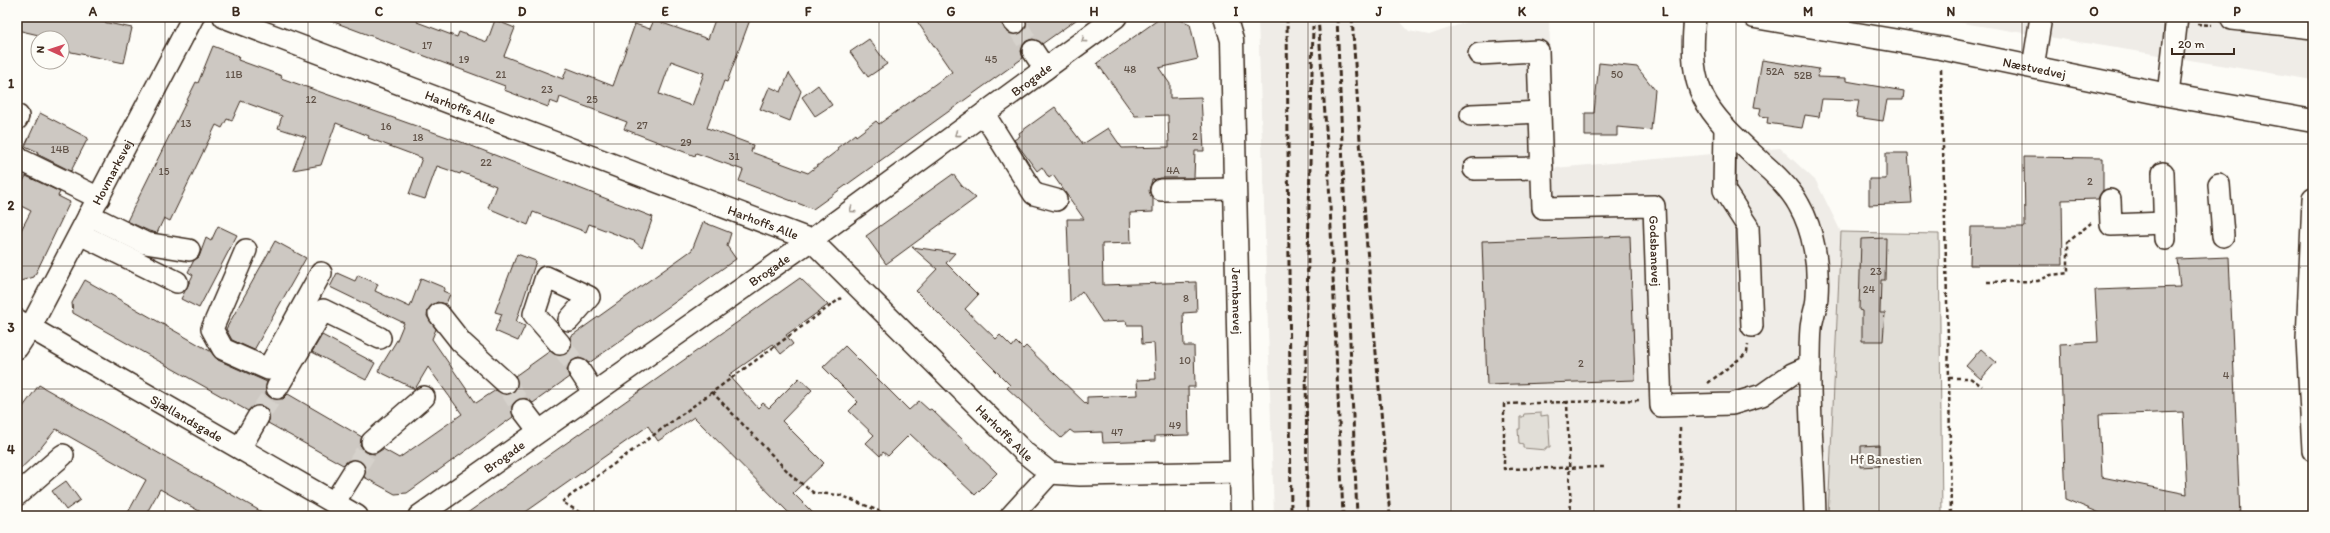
<svg xmlns="http://www.w3.org/2000/svg" width="2330" height="533" viewBox="0 0 2330 533" font-family="Itim,sans-serif">
<style>
.built{fill:#efece7}
.green{fill:#e1ded7;stroke:#8e847a}
.building{fill:#cdc8c2;stroke:#3b2a1e;fill-rule:evenodd}
.lines{fill:none;stroke-linecap:round;stroke-linejoin:round}
.minor-tunnel{stroke:#d6d2cc;stroke-width:21;stroke-dasharray:21 10;stroke-linecap:butt}
.minor-casing{stroke:#3b2a1e;stroke-width:24}
.major-casing{stroke:#3b2a1e;stroke-width:25}
.path{stroke:#3b2a1e;stroke-width:2.5;stroke-dasharray:4 3;stroke-linecap:butt}
.minor{stroke:#fdfcf7;stroke-width:21}
.major{stroke:#fdfcf7;stroke-width:22}
.rail{stroke:#3b2a1e;stroke-width:3;stroke-dasharray:6 3;stroke-linecap:butt}
.oneway{stroke:#9c938a}
.grid{fill:none;stroke:#3b2a1e;stroke-width:1;stroke-opacity:0.55}
.labels{text-anchor:middle;stroke-width:4;stroke-linejoin:round;paint-order:stroke}
.number-label{font-size:11px;fill:#605247}
.street-label{font-size:13px;fill:#3b2a1e;stroke:#fdfcf7}
.park-label{font-size:13px;fill:#64574c;stroke:#fdfcf7}
.neatline{fill:none;stroke:#3b2a1e;stroke-width:1.5}
.grid-label{font-size:13px;text-anchor:middle;font-weight:bold;fill:#3b2a1e}
</style>
<rect width="100%" height="100%" fill="#fdfcf7"/>
<filter id="ink" filterUnits="userSpaceOnUse"><feTurbulence type="fractalNoise" baseFrequency=".025" numOctaves="2"/><feDisplacementMap in="SourceGraphic" scale="8" xChannelSelector="R" yChannelSelector="G"/><feConvolveMatrix kernelMatrix="1 2 1 2 8 2 1 2 1" color-interpolation-filters="sRGB"/></filter>
<g filter="url(#ink)">
<!-- built -->
<path class="built" d="M1258 17H1396L1409 31 1429 35 1470 21 1549 19 1555 168 1780 148 1816 181 1841 232 1828 516H1274Z
M1926 17H2313V80Z"/>
<!-- green -->
<path class="green" d="M1841 232 1939 234 1942 516H1828Z
M1541 413V416L1548 415 1550 447H1546V450L1523 448V444L1519 443 1518 429H1520V417H1523L1524 414Z"/>
<!-- building -->
<path class="building" d="M17 17H79L132 28 124 63 62 50V38H42L43 36 17 30Z
M326 17H419L417 22 457 37 459 32 487 42 495 20 515 28 504 56 563 79 567 68 613 86 635 24 650 29 654 20 708 39 716 17H751L727 82 724 81 707 128 753 145 751 152 808 173 838 150 837 148 855 134 856 136 876 121 879 124 952 72 914 17H999L1005 30 1015 35 1026 29 1025 17H1080L1042 44 1033 39 1026 41 1021 51 1023 58 813 209 739 181 743 170 696 153 695 156 624 129 627 122 560 97 558 104 550 101 548 107 504 90 505 86 326 19ZM671 61 704 73 692 106 659 94Z
M1162 17H1174L1190 24 1198 59 1159 68 1170 84V98L1201 97 1204 151H1195L1194 178H1161L1152 180 1149 191 1153 198V212L1130 213 1131 243 1102 244 1103 285 1196 282 1197 312 1183 313 1184 346H1194L1195 387H1188L1189 435 1155 436V441L1103 443 1102 432 1074 433 1070 430 1061 438 1007 388 1010 385 916 291 937 269 912 247 955 253 946 263 978 295 965 309 996 339 1000 335 1012 347 1016 342 1023 349 1026 346 1087 405V397L1138 395 1137 380 1156 379 1154 343 1142 344 1141 325H1127L1126 321 1102 322 1082 291 1070 302 1067 219H1084L1053 175 1049 178 1042 167 1037 171 1014 140 1020 136 1019 133 1055 107 1083 144 1108 128 1122 148 1169 147 1168 115 1135 116 1097 63Z
M869 39 887 64 868 77 850 52Z
M213 46 239 56 238 60 282 76 281 78 464 143 653 217 642 248 634 241 589 224 586 232 533 212 528 225 488 208 496 186 461 172 460 174 437 166 425 199 409 194 422 158 368 138 369 136 336 123 321 165 293 170 306 137 278 128 282 116 241 101 232 121 227 119 222 128 216 125 170 221 164 218 157 233 149 231 127 221 196 82 198 83Z
M1762 60 1819 69 1817 77 1846 78V81L1904 91 1903 100H1887L1883 121 1856 117 1859 100 1822 99 1819 117 1805 115 1802 128 1767 123 1768 117 1759 116 1761 108 1754 107Z
M1599 63 1637 67 1655 90 1651 130 1617 127V136H1585V113H1594Z
M789 73 801 91 790 121 760 109 768 90 770 87 781 92Z
M818 85 832 105 815 116 802 97Z
M40 113 88 138 71 171 37 154 38 152 25 146Z
M1886 153H1908L1912 203 1869 205V179H1886Z
M2024 157 2103 158V190L2098 199 2062 200 2063 265H1970L1971 227H2025Z
M953 174 962 186 976 198 886 264 866 236Z
M26 176 60 192 58 196 70 202 34 277 17 282V238L31 211 17 204V192Z
M703 222 731 233 727 246 736 259 589 363 579 358 572 360 567 370 569 377 533 403 527 399 516 400 512 406 513 417 407 493 395 494 364 477 365 466 360 461 349 460 343 465 268 423 270 417 264 407 258 405 248 411 73 313 72 303 85 280 210 351 218 360 267 382 266 394 271 398 283 399 288 394 362 437 360 445 368 453 375 454 383 449 399 458 462 414 428 367 415 389 378 371 397 340 404 323 330 287 337 273 355 281 358 275 378 284 375 291 410 307 421 278 445 288 443 291 450 294 446 304 437 302 428 310 427 316 436 329 432 339 476 403 496 390 504 395 515 391 518 385 515 376 550 351 556 355 568 353 571 348 570 337 692 250Z
M218 226 237 235 199 308 181 299 193 275 188 272 194 260 199 257 206 238 211 241Z
M1630 236 1635 380 1487 385 1482 241Z
M1886 238 1885 280H1881L1880 313H1885L1883 341H1862V311L1859 310 1861 239Z
M275 241 306 258 254 350 232 340 226 329Z
M517 254 536 261 516 322 525 326 518 341 495 331 502 314 495 312Z
M2229 257 2240 516H2107L2066 499 2060 344 2098 342 2095 290 2180 287 2177 259ZM2183 412 2187 494 2102 477 2099 415Z
M800 278 828 305 786 335 793 344 781 354 773 344 729 375 758 408 763 403 769 408 799 378 812 390 782 421 824 463 793 493 816 516H792L694 417 658 441 648 426 520 516H463Z
M322 335 375 363 366 380 312 352Z
M845 346 909 410 919 401 929 410 931 409 997 473 975 495 910 434 888 456 883 452 880 456 866 443 874 435 849 411 858 402 823 367Z
M1981 349 1996 362 1981 379 1966 366Z
M39 385 269 516H208L160 489 145 516H126L146 480 56 429 35 455 17 472V415Z
M1879 445V466L1861 467V446Z
M66 481 80 500 66 510 52 491Z"/>
<g class="lines">
<!-- minor-tunnel -->
<path class="minor-tunnel" d="M1015 23 1033 51
M560 344 579 370
M506 383 523 410
M258 417 277 388
M354 471 372 442"/>
<!-- minor casing -->
<g class="minor-casing">
<g id="minor">
<path id="s1" d="M224 17 811 240 1025 453 1050 473 1080 475 1242 472"/>
<path d="M1011 17 1015 23"/>
<path d="M1695 17C1687 96 1707 111 1761 162 1775 174 1790 188 1799 205 1814 231 1819 266 1817 296 1817 307 1812 317 1811 328 1810 340 1810 353 1810 365 1809 415 1814 466 1815 516"/>
<path d="M2232 17V19L2313 28"/>
<path d="M1033 51 1045 69"/>
<path id="s2" d="M1479 54 1538 51 1543 208 1654 206 1661 406 1732 404 1762 395 1792 374 1810 366"/>
<path d="M2033 67 2041 17"/>
<path d="M2168 95 2177 17"/>
<path d="M984 114 1034 194 1056 200"/>
<path d="M1471 115 1540 112"/>
<path d="M17 119 18 116"/>
<path d="M1725 127 1724 190 1748 227 1752 326"/>
<path d="M17 156 19 159 99 198"/>
<path d="M1474 169 1542 168"/>
<path d="M2163 173 2165 239"/>
<path d="M2219 184 2223 236"/>
<path d="M1161 190 1235 189"/>
<path d="M2313 199 2307 340 2313 450"/>
<path d="M2110 200 2111 225 2165 223"/>
<path d="M89 215 145 243 189 250"/>
<path d="M80 234 177 282"/>
<path d="M246 250 212 329 223 349 268 369 321 273"/>
<path d="M439 314 461 342 506 383"/>
<path id="s3" d="M17 320 357 516"/>
<path d="M560 344 534 314 546 277 589 297 569 320"/>
<path id="s4" d="M17 348 30 328 193 17"/>
<path d="M579 370 594 393"/>
<path d="M277 388 323 310 380 338"/>
<path d="M523 410 539 431"/>
<path d="M372 442 424 397"/>
<path d="M240 448 258 417"/>
<path d="M17 495 63 455"/>
<path d="M334 503 354 471"/>
<path id="s5" d="M419 516 811 240 1116 17"/>
<path d="M1011 516 1050 473"/>
</g>
</g>
<!-- major casing -->
<g class="major-casing">
<g id="major">
<path id="s6" d="M1225 17 1232 40 1242 516"/>
<path id="s7" d="M1755 17 1940 48 2168 95 2313 121"/>
</g>
</g>
<!-- path -->
<path class="path" d="M2197 24 2212 25
M1941 69 1949 378 1951 516
M1987 282 2038 281 2051 275 2068 273V242L2091 223
M1949 378H1970L1982 386
M1708 383 1747 353 1748 345
M712 392 794 478 814 493 840 495 891 516
M1567 402 1504 404V469L1605 467
M1680 427 1681 516
M586 516 562 502 841 298
M1571 516 1567 402 1641 400"/>
<!-- minor -->
<use href="#minor" class="minor"/>
<!-- major -->
<use href="#major" class="major"/>
<!-- rail -->
<path class="rail" d="M1287 17 1291 516
M1318 17 1328 157 1343 516
M1337 17 1357 516
M1352 17 1367 248 1390 516
M1307 516 1306 352 1313 26"/>
</g>
<!-- one-way arrows -->
<defs><path id="oneway-chevron" d="M-2-3.5L2.5 0L-2 3.5" fill="none" stroke-width="1.6" stroke-linecap="round" stroke-linejoin="round"/></defs>
<g class="oneway">
<use href="#oneway-chevron" transform="translate(1084 40) rotate(144)"/>
<use href="#oneway-chevron" transform="translate(957 134) rotate(144)"/>
<use href="#oneway-chevron" transform="translate(852 210) rotate(144)"/>
</g>
</g>
<!-- grid -->
<path class="grid" d="M165 17V516M308 17V516M451 17V516M594 17V516M736 17V516M879 17V516M1022 17V516M1165 17V516M1308 17V516M1451 17V516M1594 17V516M1736 17V516M1879 17V516M2022 17V516M2165 17V516M17 144H2313M17 266H2313M17 389H2313"/>
<g class="labels">
<!-- number labels -->
<g class="number-label">
<text x="427" y="49">17</text>
<text x="464" y="63">19</text>
<text x="991" y="63">45</text>
<text x="1130" y="73">48</text>
<text x="1775" y="75">52A</text>
<text x="234" y="78">11B</text>
<text x="501" y="78">21</text>
<text x="1617" y="78">50</text>
<text x="1803" y="79">52B</text>
<text x="547" y="93">23</text>
<text x="311" y="103">12</text>
<text x="592" y="103">25</text>
<text x="186" y="127">13</text>
<text x="642" y="129">27</text>
<text x="386" y="130">16</text>
<text x="1195" y="140">2</text>
<text x="418" y="141">18</text>
<text x="686" y="146">29</text>
<text x="60" y="153">14B</text>
<text x="734" y="160">31</text>
<text x="486" y="166">22</text>
<text x="1173" y="174">4A</text>
<text x="164" y="175">15</text>
<text x="2090" y="185">2</text>
<text x="1876" y="275">23</text>
<text x="1869" y="293">24</text>
<text x="1186" y="302">8</text>
<text x="1185" y="364">10</text>
<text x="1581" y="367">2</text>
<text x="2226" y="379">4</text>
<text x="1175" y="429">49</text>
<text x="1117" y="436">47</text>
</g>
<!-- street labels -->
<g class="street-label">
<text dy="5" stroke="none"><textPath href="#s7" startOffset="284">Næstvedvej</textPath></text>
<text dy="5" stroke="none"><textPath href="#s5" startOffset="752">Brogade</textPath></text>
<text dy="5" stroke="none"><textPath href="#s1" startOffset="253">Harhoffs Alle</textPath></text>
<text dy="5" stroke="none"><textPath href="#s4" startOffset="200">Hovmarksvej</textPath></text>
<text dy="5" stroke="none"><textPath href="#s1" startOffset="577">Harhoffs Alle</textPath></text>
<text dy="5" stroke="none"><textPath href="#s2" startOffset="372">Godsbanevej</textPath></text>
<text dy="5" stroke="none"><textPath href="#s5" startOffset="428">Brogade</textPath></text>
<text dy="5" stroke="none"><textPath href="#s6" startOffset="285">Jernbanevej</textPath></text>
<text dy="5" stroke="none"><textPath href="#s3" startOffset="196">Sjællandsgade</textPath></text>
<text dy="5" stroke="none"><textPath href="#s1" startOffset="901">Harhoffs Alle</textPath></text>
<text dy="5" stroke="none"><textPath href="#s5" startOffset="104">Brogade</textPath></text>
</g>
<!-- park labels -->
<g class="park-label">
<text x="1886" y="464">Hf Banestien</text>
</g>
</g>
<!-- margin -->
<rect width="2330" height="533" fill="none" stroke="#fdfcf7" stroke-width="44"/>
<!-- north arrow -->
<g transform="translate(50 50) rotate(273)"><circle r="19" fill="#fdfcf7" stroke="#afa8a0"/>
<path d="M0-3L7 15L0 10L-7 15Z" fill="#d1495b"/>
<text y="-6" font-size="11" font-weight="bold" text-anchor="middle" fill="#3b2a1e">N</text>
</g>
<!-- scale -->
<path d="M2172 48v6h62v-6" fill="none" stroke="#3b2a1e" stroke-width="2"/>
<text x="2178" y="48" font-size="12" fill="#3b2a1e" stroke="#fdfcf7" stroke-width="3" paint-order="stroke">20 m</text>
<rect x="22" y="22" width="2286" height="489" class="neatline"/>
<g class="grid-label">
<text x="93" y="16">A</text>
<text x="236" y="16">B</text>
<text x="379" y="16">C</text>
<text x="522" y="16">D</text>
<text x="665" y="16">E</text>
<text x="808" y="16">F</text>
<text x="951" y="16">G</text>
<text x="1094" y="16">H</text>
<text x="1236" y="16">I</text>
<text x="1379" y="16">J</text>
<text x="1522" y="16">K</text>
<text x="1665" y="16">L</text>
<text x="1808" y="16">M</text>
<text x="1951" y="16">N</text>
<text x="2094" y="16">O</text>
<text x="2237" y="16">P</text>
<text x="11" y="88">1</text>
<text x="11" y="210">2</text>
<text x="11" y="332">3</text>
<text x="11" y="454">4</text>
</g>
</svg>
